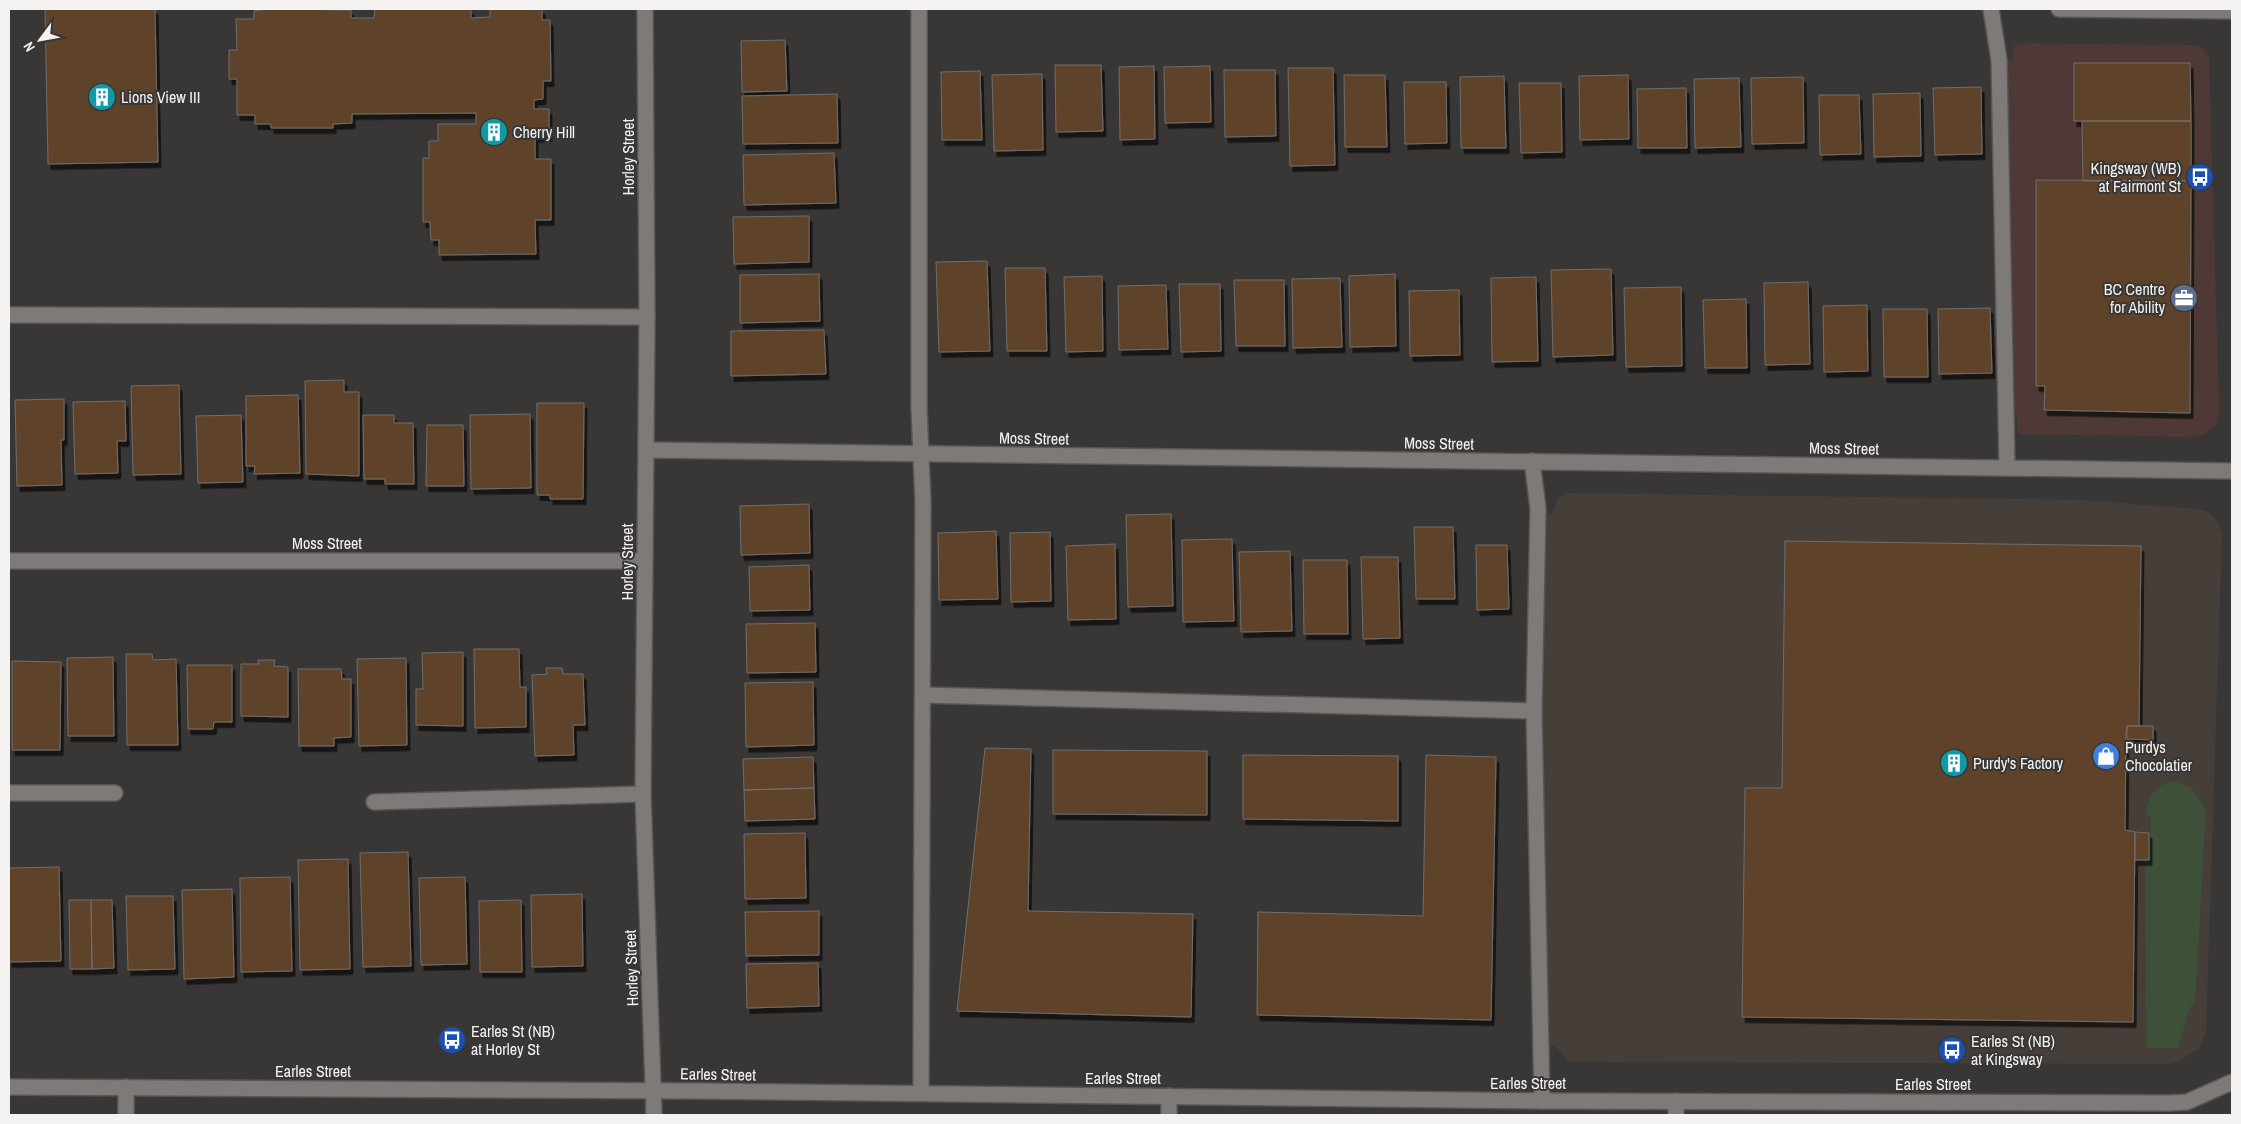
<svg xmlns="http://www.w3.org/2000/svg" width="2241" height="1124" viewBox="0 0 2241 1124" font-family="'Archivo Narrow',sans-serif">
<style>
.commercial{fill:#4e3936}
.built{fill:#463e39}
.green{fill:#3e5037}
.building{fill:#5f4229;stroke:#706e6c;filter:url(#shadow)}
.lines{fill:none;stroke-linecap:round;stroke-linejoin:round}
.service-casing{stroke:#585554;stroke-width:18}
.minor-casing{stroke:#585554;stroke-width:18}
.tertiary-casing{stroke:#585554;stroke-width:18}
.service{stroke:#7d7a78;stroke-width:15}
.minor{stroke:#7d7a78;stroke-width:15}
.tertiary{stroke:#7d7a78;stroke-width:15}
.labels{text-anchor:middle;stroke-width:4;stroke-linejoin:round;paint-order:stroke}
.poi-label{font-size:16px;fill:#f4f3f2;stroke:#393735;text-anchor:start}
.street-label{font-size:16px;fill:#f4f3f2;stroke:#393735}
</style>
<defs>
<filter id="shadow"><feDropShadow dx="3" dy="5.5" stdDeviation="0" flood-color="#0009"/></filter>
</defs>
<rect width="100%" height="100%" fill="#393735"/>
<!-- commercial -->
<path class="commercial" d="M2020 43 2192 45 2201 47 2209 57 2219 411 2216 425 2205 434 2194 437 2018 434 2016 412H2004L1999 60 2012 61 2015 45Z"/>
<!-- built -->
<path class="built" d="M1568 493 2083 500 2197 509 2208 512 2216 519 2222 534 2206 1032 2199 1048 2181 1060 2169 1064 1570 1062 1555 1046 1540 1047 1537 516 1552 514 1559 497Z"/>
<!-- green -->
<path class="green" d="M2175 781 2190 787 2206 809 2195 1004 2190 1007 2178 1048H2148L2146 1046 2145 860H2149L2151 817 2146 816C2147 798 2155 784 2175 781Z"/>
<!-- building -->
<path class="building" d="M45 9H155L158 162 48 164Z
M270 9 351 10V18H374L375 9H471V18L490 17V9H542V20H550L551 81H543V99L534 100V109H549V136L535 137V159H551V220H535L536 254 439 255V240H431L430 222H423V158H429V141H438V124H476V113L352 114V123L333 124V128H271V124H255V115H237V79H229V50H237L236 19H254V11Z
M785 40 787 91 742 92 741 41Z
M2074 63H2190L2191 121H2074Z
M1055 65H1101L1103 131 1056 132Z
M1154 66 1155 139 1120 140 1119 67Z
M1210 66 1211 122 1165 123 1164 67Z
M1288 68H1333L1335 165 1290 166Z
M1224 70H1275L1276 136 1225 137Z
M980 71 982 140H942L941 72Z
M1042 74 1043 150 994 151 992 75Z
M1344 75H1385L1387 147H1345Z
M1628 75 1629 139 1580 140 1579 76Z
M1504 76 1506 148H1461L1460 77Z
M1803 77 1804 143 1752 144 1751 78Z
M1739 78 1741 147 1695 148 1694 79Z
M1404 82H1446L1447 143 1405 144Z
M1519 83H1561L1562 152 1521 153Z
M1981 87 1982 154 1935 155 1933 88Z
M1686 88 1687 148H1638L1637 89Z
M1920 93 1921 156 1874 157 1873 94Z
M837 94 838 143 743 144 742 96Z
M1819 95H1859L1861 154 1820 155Z
M2082 121H2191V181H2083Z
M834 153 836 203 744 205 743 155Z
M2036 180 2191 181 2190 413 2044 410 2045 386H2036Z
M809 216V262L734 264 733 217Z
M987 261 990 351 939 352 936 262Z
M1005 268H1045L1047 351H1007Z
M1611 269 1613 355 1553 357 1551 270Z
M819 274 820 321 740 323V275Z
M1395 274 1396 346 1350 347 1349 276Z
M1102 276 1103 351 1066 352 1064 277Z
M1536 277 1538 361 1492 362 1491 278Z
M1340 278 1342 347 1293 348 1292 279Z
M1234 280H1284L1285 346H1236Z
M1808 282 1810 364 1765 365 1764 283Z
M1179 284H1220L1221 351 1181 352Z
M1166 285 1168 349 1119 350 1118 286Z
M1681 287 1682 366 1626 367 1624 288Z
M1459 290 1460 355 1410 356 1409 291Z
M1746 299 1747 368H1705L1703 300Z
M1867 305 1868 371 1824 372 1823 306Z
M1990 308 1992 373 1939 374 1938 309Z
M1883 309H1927L1928 377H1884Z
M824 330 826 374 731 376V331Z
M344 380V392H359V476L306 474 305 381Z
M179 385 181 474 133 475 131 386Z
M298 395 300 473 254 474 255 466H246V396Z
M64 399V440H61L62 485 17 486 15 400Z
M125 401 126 441H117L118 473 75 474 73 402Z
M537 403H584L583 499H550V495H537Z
M530 414 531 488 471 489 470 415Z
M241 415 243 482 198 483 196 416Z
M363 415H394V423H413L414 484H385V479H364Z
M427 425H463L464 486H426Z
M809 504 810 553 741 555 740 506Z
M1171 514 1173 606 1128 607 1126 515Z
M1414 527H1453L1455 599H1416Z
M996 531 998 599 939 600 938 533Z
M1050 532 1051 601 1011 602 1010 533Z
M1232 539 1234 621 1183 622 1182 540Z
M1785 541 2141 546 2139 726H2127L2126 734 2125 830 2135 832 2133 1022 1742 1017 1745 788H1782Z
M1115 544 1116 619 1068 620 1066 546Z
M1476 545H1507L1509 609 1477 610Z
M1290 551 1292 631 1241 632 1239 552Z
M1361 557H1398L1400 638 1363 639Z
M1303 560H1347L1348 634H1304Z
M809 565 810 610 750 611 749 567Z
M815 623 816 672 747 673 746 624Z
M474 649H519L520 687H526V727L475 728Z
M463 652V726L416 725V689H423L422 653Z
M126 654H152L153 660 176 659 178 745H127Z
M113 657 114 736H68L67 658Z
M406 658 407 745 359 746 357 659Z
M258 660H275L274 666 288 667V717L241 716V664H259Z
M12 661 61 662 60 750H12Z
M187 665H232V722H214L213 729H188Z
M546 668H562L563 674H583L585 725H573L574 755 535 756 532 675 547 674Z
M298 669H341L342 679H351V737L334 738V746H299Z
M813 682 814 745 746 747 745 683Z
M2127 726H2153V740L2127 739Z
M985 748 1031 749 1028 911 1193 914 1191 1017 957 1011Z
M1053 750 1207 751V815L1053 814Z
M1243 755 1398 756V821L1243 819Z
M1426 755 1496 757 1491 1020 1257 1015 1258 912 1423 916Z
M813 757 814 788 744 790 743 759Z
M814 788 815 819 745 821 744 790Z
M2135 832 2149 833V860H2135Z
M805 833 806 898 745 899 744 834Z
M408 852 411 966 363 967 360 853Z
M348 859 350 969 300 970 298 860Z
M59 867 61 961 9 962V868Z
M290 877 292 971 241 972 240 878Z
M465 877 467 964 421 965 419 878Z
M232 889 234 977 184 979 182 890Z
M582 894 583 966 532 967 531 895Z
M126 896H173L175 969 128 970Z
M69 900H91L92 969H70Z
M91 900H112L114 968 92 969Z
M521 900 522 972H480L479 901Z
M819 911V955L746 956 745 912Z
M818 963 819 1006 747 1008 746 964Z"/>
<g class="lines">
<!-- service casing -->
<g class="service-casing">
<path id="service" d="M919 9V409L923 501 921 1093
M1991 9 1999 60 2007 467
M9 315 647 317
M1532 461 1538 508 1534 711 1542 1101
M923 695 1534 711
M9 793H115
M374 802 643 794"/>
</g>
<!-- minor casing -->
<g class="minor-casing">
<path id="minor" d="M645 9 647 317 643 794 654 1115
M2059 9 2232 11
M646 450 2232 471
M9 561H645
M126 1087V1115
M1169 1115V1096
M1676 1115V1101"/>
</g>
<!-- tertiary casing -->
<g class="tertiary-casing">
<path id="tertiary" d="M9 1087 698 1091 1542 1101 2169 1103 2187 1102 2232 1082"/>
</g>
<!-- service -->
<use href="#service" class="service"/>
<!-- minor -->
<use href="#minor" class="minor"/>
<!-- tertiary -->
<use href="#tertiary" class="tertiary"/>
</g>
<!-- icons -->
<defs>
<g id="building-disc" transform="scale(1.4375)"><circle r="9.5" fill="#0f9aa8" stroke="#393735"/><path d="M-4-6H4V6H1V3H-1V6H-4ZM-2.5-4.3h1.7v1.8h-1.7ZM.8-4.3h1.7v1.8H.8ZM-2.5-1h1.7V.8h-1.7ZM.8-1h1.7V.8H.8Z" fill="#fff"/></g>
<g id="bus-disc" transform="scale(1.4375)"><circle r="9.5" fill="#1a4fb4" stroke="#393735"/><path d="M-5-6H5V4H4V6H2V4H-2V6H-4V4H-5ZM-3.5-4V0h7V-4ZM-3.5 1.2v1.5H-2V1.2ZM2 1.2v1.5H3.5V1.2Z" fill="#fff"/></g>
<g id="office-disc" transform="scale(1.4375)"><circle r="9.5" fill="#5c6f8a" stroke="#393735"/><path d="M-6-3h4V-5.5h4V-3h4V5H-6ZM-1-4.5V-3h2v-1.5ZM-6 0V1H6V0Z" fill="#fff"/></g>
<g id="shop-disc" transform="scale(1.4375)"><circle r="9.5" fill="#3f7fe0" stroke="#393735"/><path d="M-5-2.5h2.3a2.7 3.5 0 0 1 5.4 0H5L5.5 6h-11ZM-1.5-2.5h3a1.5 2.3 0 0 0-3 0Z" fill="#fff"/></g>
</defs>
<g fill-rule="evenodd">
<use href="#building-disc" x="102" y="97"/>
<use href="#building-disc" x="494" y="132"/>
<use href="#bus-disc" x="2200" y="177"/>
<use href="#office-disc" x="2184" y="298"/>
<use href="#shop-disc" x="2106" y="756"/>
<use href="#building-disc" x="1954" y="763"/>
<use href="#bus-disc" x="452" y="1040"/>
<use href="#bus-disc" x="1952" y="1050"/>
</g>
<g class="labels">
<!-- poi labels -->
<g class="poi-label">
<text x="121" y="103">Lions View III</text>
<text x="513" y="138">Cherry Hill</text>
<text x="2181" y="174" text-anchor="end">Kingsway (WB)<tspan x="2181" dy="18">at Fairmont St</tspan></text>
<text x="2165" y="295" text-anchor="end">BC Centre<tspan x="2165" dy="18">for Ability</tspan></text>
<text x="2125" y="753">Purdys<tspan x="2125" dy="18">Chocolatier</tspan></text>
<text x="1973" y="769">Purdy's Factory</text>
<text x="471" y="1037">Earles St (NB)<tspan x="471" dy="18">at Horley St</tspan></text>
<text x="1971" y="1047">Earles St (NB)<tspan x="1971" dy="18">at Kingsway</tspan></text>
</g>
<!-- street labels -->
<g class="street-label">
<text transform="translate(628 157) rotate(-90)" y="6">Horley Street</text>
<text transform="translate(1034 438) rotate(1)" y="6">Moss Street</text>
<text transform="translate(1439 443) rotate(1)" y="6">Moss Street</text>
<text transform="translate(1844 448) rotate(1)" y="6">Moss Street</text>
<text x="327" y="549">Moss Street</text>
<text transform="translate(627 562) rotate(-90)" y="6">Horley Street</text>
<text transform="translate(631 968) rotate(-92)" y="6">Horley Street</text>
<text x="313" y="1077">Earles Street</text>
<text transform="translate(718 1074) rotate(1)" y="6">Earles Street</text>
<text x="1123" y="1084">Earles Street</text>
<text x="1528" y="1089">Earles Street</text>
<text x="1933" y="1090">Earles Street</text>
</g>
</g>
<!-- border -->
<rect width="2241" height="1124" fill="none" stroke="#f4f3f2" stroke-width="20"/>
<!-- north arrow -->
<g transform="translate(40 40) rotate(238)" stroke="#393735" stroke-width="4" paint-order="stroke">
<path d="M0-4L9 19L0 12L-9 19Z" fill="#f4f3f2"/>
<text y="-8" font-size="14" font-weight="bold" text-anchor="middle" fill="#f4f3f2">N</text>
</g>
</svg>
